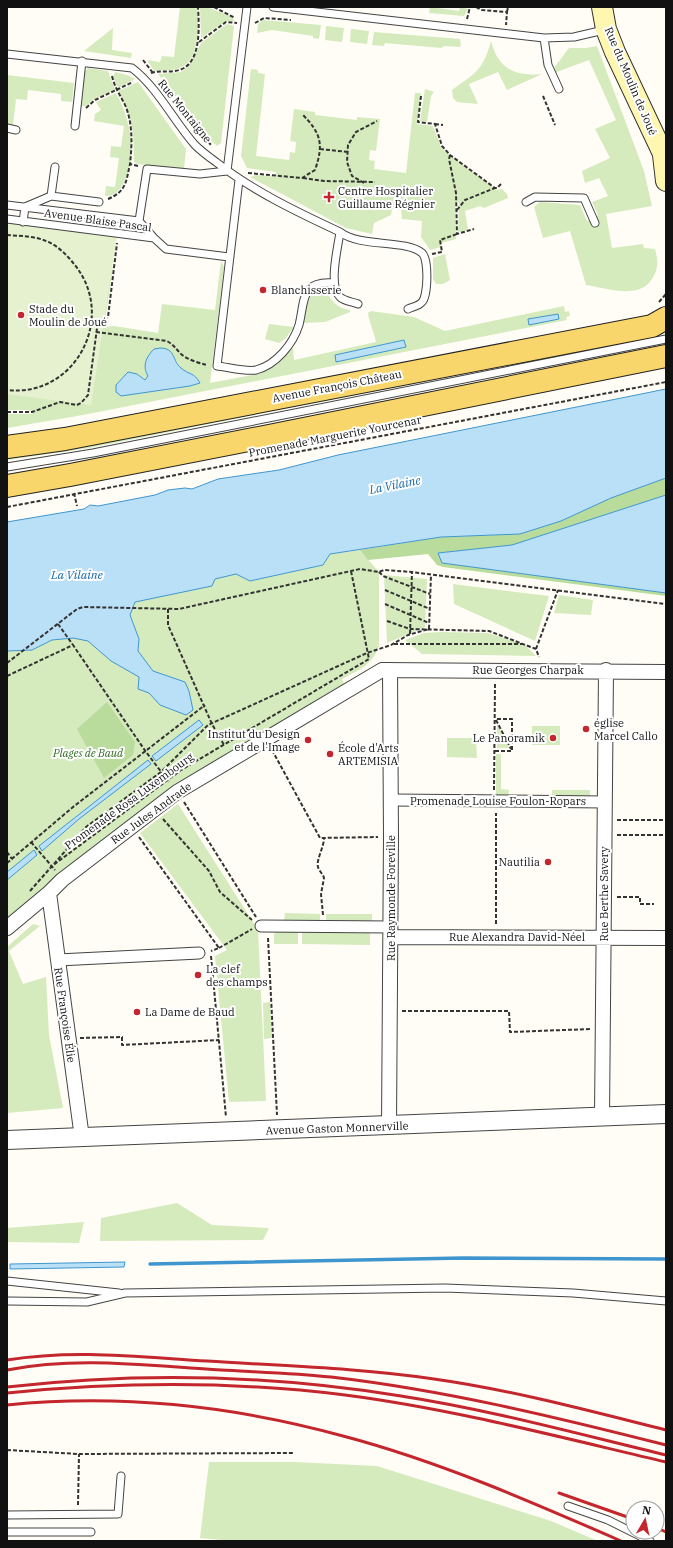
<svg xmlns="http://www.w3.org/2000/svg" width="673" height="1548" viewBox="0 0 673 1548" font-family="'IBM Plex Serif',serif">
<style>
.green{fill:#d5ebbd;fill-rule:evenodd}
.forest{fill:#b9dc9c}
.pitch{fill:#e6f2cf}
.water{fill:#b9e0f7;stroke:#3f96cf}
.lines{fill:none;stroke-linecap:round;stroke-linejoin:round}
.stream{stroke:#3f96cf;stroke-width:3.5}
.service-casing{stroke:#444;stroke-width:9}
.pedestrian-casing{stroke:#444;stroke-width:13}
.minor-casing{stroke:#444;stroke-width:16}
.tertiary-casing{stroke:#444;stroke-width:20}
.secondary-casing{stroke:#333;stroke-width:22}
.primary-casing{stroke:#222;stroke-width:24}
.path{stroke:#333;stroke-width:2;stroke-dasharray:4 2;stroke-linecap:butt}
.service{stroke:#fff;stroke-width:7}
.pedestrian{stroke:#fff;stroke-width:11}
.minor{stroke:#fff;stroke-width:14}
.tertiary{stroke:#fff;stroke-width:18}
.secondary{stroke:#fff6b0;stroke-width:20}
.primary{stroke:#f9d66b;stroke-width:22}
.rail{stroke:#c4262e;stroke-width:3}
.poi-dot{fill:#c4262e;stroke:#fff;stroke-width:1.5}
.labels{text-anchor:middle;stroke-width:4;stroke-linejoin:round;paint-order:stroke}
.street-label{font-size:11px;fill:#111;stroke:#fff}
.poi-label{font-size:11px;fill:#111;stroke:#fff;text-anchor:start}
.park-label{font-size:11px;font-style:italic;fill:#2f6b1f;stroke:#fff}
.water-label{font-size:12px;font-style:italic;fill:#1768a6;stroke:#fff}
</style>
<rect width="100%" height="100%" fill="#fffdf5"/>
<!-- green -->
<path class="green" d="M180 7H197C199 23 200 58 182 67 175 71 162 70 154 71L147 60 160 62 162 56 174 57Z
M200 7C213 7 219 13 232 16L234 21H226L201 38Z
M430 7 459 11 460 7 468 9 464 16 429 13Z
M263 20 321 25 319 39 313 38V36L272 30 257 33 258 24Z
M227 24 234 26 221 143 217 146 209 139 158 74 181 72 188 67 201 43Z
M326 26 344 28 342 42 325 40Z
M113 28 112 50 132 53 131 58 84 51Z
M351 29 369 31 367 44 350 42Z
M374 32 460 39 461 45 460 47 444 46 441 48 385 43 384 46 372 45Z
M491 41C498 68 514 77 542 74L507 90 498 72 469 84 478 104 457 102 453 98 452 90C475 73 483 71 491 41Z
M597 46 644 171 652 206 606 214 612 248 643 244 644 248 655 249C658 260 659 269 652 279 639 300 607 288 586 285L570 231 543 238 534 207 540 202 580 205 587 221 598 215 592 202 608 196 599 178 585 183 582 171 610 158 595 129 616 120 589 60 554 73V68L569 48H586Z
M88 68 108 71 115 90 94 99 86 106H81L85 71Z
M251 69 258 70V73L265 74 256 156 289 160 290 152 295 153 296 142 290 141 294 109 315 112V115L357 120V117L380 119 376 151 370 150 369 160 375 161 374 169 406 173 415 93H421L417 124 433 126 441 147 447 153 497 190 502 189 507 194 508 198 484 208 480 206 465 211 468 230 458 232 459 202H455L456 239 441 243V247L430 250 421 237 422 221 402 219 401 210 392 209 391 215 374 223 372 234 346 228 250 177 256 175 276 177V172L247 168 241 156Z
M115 72 127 75 135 79 118 88 113 77Z
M7 75 74 83 72 102 61 101V94L28 90 27 100 16 99 13 125H7Z
M138 82 186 149 184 169 137 164 134 162C134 130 133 119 118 91Z
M425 89 434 92 431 96 427 122 420 121Z
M116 93C124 107 128 121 131 137 134 153 128 198 105 196L106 186 115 187 119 158 110 157 111 146 121 147 124 126 94 121 95 114 101 110 96 102Z
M445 254 450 280 443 284H436L433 279V258Z
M221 261 224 267 210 383 262 373 293 348 294 360 376 342C374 332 369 322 368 313L371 311 414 317 445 331 564 306 565 312 569 311 570 316 566 317 567 320 83 415 7 428V414H33L28 410H7V390L113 267 104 327 114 326 158 333 162 304 215 310ZM177 361 179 367 200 382 190 386 121 396 116 385 128 372 137 374 145 380 148 376Z
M325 287C329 300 337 308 350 310V312L325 322 304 323C306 309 308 288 325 287Z
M269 324 294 327 285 339 279 343 265 339Z
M504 365 89 448 7 460V453Z
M360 550 379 572V646C372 666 359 670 342 679L345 686 265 733 7 924V651L32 650 52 640 73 638 88 641 111 661 139 677 138 689 149 693 160 705 186 715 185 682 153 671 138 651 139 639 130 615 135 602 212 586 215 579 236 574 250 581 323 565 330 554Z
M384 575 427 579 425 627 387 643Z
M453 584 549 596 535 641 454 604Z
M559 595 593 600 591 615 554 613Z
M441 632 488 633 524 644 536 656 422 654 405 640 424 633Z
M497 723 509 748H497Z
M532 726H560V745H532Z
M447 738H476L477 758 447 757Z
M496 754H501V789L509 790 508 799H496Z
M552 790H590V799H552Z
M178 804 258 930 266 1101 229 1102 215 956 227 950 140 833Z
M285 913 320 914V921H284Z
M326 914H372V922H326Z
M33 924 40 926 9 951 23 984 46 977 49 1035 63 1108 7 1113V947Z
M279 929H298V944H274V934Z
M302 929 370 930V945L302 944Z
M270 1002 272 1038 264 1039 263 1003Z
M177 1203 212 1225 269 1228 263 1240 100 1241 101 1218Z
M84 1222 79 1243 7 1242V1228Z
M209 1462H294L377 1466 551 1521 598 1541H232L200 1538Z"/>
<!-- forest -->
<path class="forest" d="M666 478V495L512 545 438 553 443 563 666 593V596L443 567 437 565 428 554 368 560 360 550 441 537 520 534 561 521 611 498Z
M107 702 135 742 133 755 104 778 77 729Z"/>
<!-- pitch -->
<path class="pitch" d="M7 223 117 236 91 405 7 394Z"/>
<!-- water -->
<path class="water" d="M558 314 559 319 529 325 528 319Z
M404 340 406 347 336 362 335 355Z
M160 348C176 348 172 361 181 368 189 375 194 372 200 383L190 386 121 396 116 392V385L128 372 137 374 145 380 148 376C142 366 146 357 154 349Z
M666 389V478L611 498 561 521 520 534 441 537 330 554 323 565 250 581 236 574 215 579 212 586 135 602 130 615 139 639 138 651 153 671 185 682 189 691 193 710 186 715 160 705 149 693 138 689 139 677 111 661 88 641 73 638 52 640 32 650 7 651V522L84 509 90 505 98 506 155 495 168 490 185 488 192 489 218 479 279 470 338 455Z
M666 495V593L442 563 438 553 512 545Z
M199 720 203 725 156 761 152 756Z
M148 760 151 764 79 819 42 851 39 846Z
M34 850 37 855 7 880V872Z
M125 1262 124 1267 10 1269V1264Z"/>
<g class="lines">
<!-- stream -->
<path class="stream" d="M150 1264 463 1258 666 1259"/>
<!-- service casing -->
<g class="service-casing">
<path id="service" d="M273 7 544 38 574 37 604 30
M544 38 548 65 559 89
M7 54 132 68C158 88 173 120 195 145 201 151 209 157 216 162 253 191 297 212 340 232 338 247 328 286 340 297 344 301 353 302 358 304
M75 126 82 61
M7 128 16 130
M239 180 217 366C227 367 247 372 256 370 276 365 293 344 299 325 305 301 300 281 333 283
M51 196 99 202
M526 202 535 197 584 198 595 223
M7 205 139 221 147 169 200 174 227 171 247 7
M7 219 154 238 166 249 229 257
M139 221 154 238
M23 222 25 207 51 196 55 167
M340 232C361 248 405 239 422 253 429 259 428 296 422 302 419 306 412 307 408 309
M7 467 93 453 666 339
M7 1281 119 1293
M7 1301 87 1302 125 1293 445 1288 573 1293 666 1301
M568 1506 608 1520 650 1541
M7 1515 118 1514 121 1476
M7 1532H91"/>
</g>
<!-- pedestrian casing -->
<g class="pedestrian-casing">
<path id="pedestrian" d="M391 800 605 802
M261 926 391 927
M58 960 199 953"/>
</g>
<!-- minor casing -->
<g class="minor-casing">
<path id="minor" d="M49 893 82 1138
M7 928 49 893 62 880 177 792 382 670 666 672
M391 937 666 938
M602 1117 606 670
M389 1126 391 837 390 670"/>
</g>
<!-- tertiary casing -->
<g class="tertiary-casing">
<path id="tertiary" d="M7 1140 666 1114"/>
</g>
<!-- secondary casing -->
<g class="secondary-casing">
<path id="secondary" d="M602 7 606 29 615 52 666 160
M663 155 666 181"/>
</g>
<!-- primary casing -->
<g class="primary-casing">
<path id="primary" d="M7 447 65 439 652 326 666 318
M7 486 70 475 264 437 666 356"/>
</g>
<!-- path -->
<path class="path" d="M214 7 235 18
M476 7 482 10 507 12 506 25
M507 12 508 7
M467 19 470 7
M255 23 264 18 291 20
M199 42 226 22 237 23
M143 60 153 73
M151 73C160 70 170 73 179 70 202 64 199 25 198 7
M112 76C115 89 121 96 126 107 133 126 132 145 130 164L138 166
M421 96 418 122 435 124 442 146 450 155 495 188H497L501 184
M543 96 555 125
M86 108 95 100 133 82
M192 124 212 146
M435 124 443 125
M320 149 348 152
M450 155 449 159 456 193 457 234 474 229
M248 173 302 178 315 170C324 144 321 133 302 114
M303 178 324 181 375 182
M364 183 352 176 347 162 348 145 356 132 377 121
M108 199C127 191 126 181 130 164
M457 210 465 200 495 188
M7 235C19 236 35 236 46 241 57 245 67 255 74 264 118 317 75 398 7 390
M432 254 442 252 440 240 457 234
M659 302 666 294
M98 321 108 317 117 243
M96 332 167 341C174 345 176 349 181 354 188 360 199 363 207 365
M7 412H32L60 402 77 405 81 403 88 395 98 321H93
M74 493 77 506
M7 507 666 382
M379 572 383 576 430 594
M385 590 430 609
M385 604 429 623
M168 609V625L212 724 224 745
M387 621 410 629 489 631 536 649 539 657
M58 624 73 645
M410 634 412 572
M394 644H522
M536 649 558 590
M7 663 77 609 83 607 179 609 360 569 379 572 384 570 412 572 666 604
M7 676 73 645 146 752 169 782
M496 720 511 749
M272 750 320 838 378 837
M495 751H512V719H495
M494 790 495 683
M184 802 256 917
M163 819 209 871 220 892 252 920
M617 820H666
M617 835H666
M139 837 219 948 211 951
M31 842 55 870
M7 852 12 859
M7 863 73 807 205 705
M54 864 86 827 161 772 208 725 367 653 391 645 408 635 429 629 431 575
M30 891 52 866 181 770 369 659 351 571
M617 897H640V904H654
M323 915 321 894 324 878C323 874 319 871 318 867 316 860 324 847 324 838
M496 924V813
M268 938 277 1115
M219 948 252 929
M211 956 226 1117
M402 1011H509L510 1032 591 1029
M80 1038 122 1037V1045L219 1040
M7 1450 79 1454 293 1453
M78 1505 79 1454"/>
<!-- service -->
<use href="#service" class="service"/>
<!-- pedestrian -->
<use href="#pedestrian" class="pedestrian"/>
<!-- minor -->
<use href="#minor" class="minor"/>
<!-- tertiary -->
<use href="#tertiary" class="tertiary"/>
<!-- secondary -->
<use href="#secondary" class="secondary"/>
<!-- primary -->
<use href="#primary" class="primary"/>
<!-- rail -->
<path class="rail" d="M7 1360C74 1349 140 1357 207 1361 283 1366 359 1368 434 1379 512 1390 590 1411 666 1430
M7 1370C79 1356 149 1366 221 1370 257 1372 294 1373 331 1377 444 1390 556 1417 666 1445
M7 1387C137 1372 272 1375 401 1396 491 1410 578 1434 666 1455
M7 1393C119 1382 233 1381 345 1395 453 1409 559 1437 666 1462
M7 1405C119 1394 234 1406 343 1436 438 1461 532 1502 621 1541
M559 1493 633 1519
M657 1528 666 1532"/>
</g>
<!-- markers -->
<g class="poi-dot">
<path d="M327 191h4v4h4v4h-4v4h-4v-4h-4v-4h4z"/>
<circle cx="263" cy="290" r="4"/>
<circle cx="21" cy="315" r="4"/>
<circle cx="586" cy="729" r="4"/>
<circle cx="553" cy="738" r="4"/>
<circle cx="308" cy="740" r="4"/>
<circle cx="330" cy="754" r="4"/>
<circle cx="548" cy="862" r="4"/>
<circle cx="198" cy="975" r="4"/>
<circle cx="137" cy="1012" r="4"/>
</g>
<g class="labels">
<!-- street labels -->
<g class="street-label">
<text transform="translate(631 81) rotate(67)" y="4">Rue du Moulin de Joué</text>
<text transform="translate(185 111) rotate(51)" y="4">Rue Montaigne</text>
<text transform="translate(98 220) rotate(8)" y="4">Avenue Blaise Pascal</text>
<text transform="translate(337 386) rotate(-11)" y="4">Avenue François Château</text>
<text transform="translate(335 436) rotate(-11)" y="4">Promenade Marguerite Yourcenar</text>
<text x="528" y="674">Rue Georges Charpak</text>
<text transform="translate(129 801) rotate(-36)" y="4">Promenade Rosa Luxembourg</text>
<text x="498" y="805">Promenade Louise Foulon-Ropars</text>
<text transform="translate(151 813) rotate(-36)" y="4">Rue Jules Andrade</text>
<text transform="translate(604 894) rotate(-90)" y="4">Rue Berthe Savery</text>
<text transform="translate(391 898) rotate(-90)" y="4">Rue Raymonde Foreville</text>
<text x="517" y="941">Rue Alexandra David-Néel</text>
<text transform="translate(65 1015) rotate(82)" y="4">Rue Françoise Élie</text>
<text transform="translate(337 1128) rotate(-2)" y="4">Avenue Gaston Monnerville</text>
</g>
<!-- poi labels -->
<g class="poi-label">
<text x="338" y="195">Centre Hospitalier<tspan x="338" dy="13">Guillaume Régnier</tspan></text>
<text x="271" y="294">Blanchisserie</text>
<text x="29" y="313">Stade du<tspan x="29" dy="13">Moulin de Joué</tspan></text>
<text x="594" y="727">église<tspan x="594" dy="13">Marcel Callo</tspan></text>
<text x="300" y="738" text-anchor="end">Institut du Design<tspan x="300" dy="13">et de l'Image</tspan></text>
<text x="545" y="742" text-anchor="end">Le Panoramik</text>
<text x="338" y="752">École d'Arts<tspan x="338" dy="13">ARTEMISIA</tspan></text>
<text x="540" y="866" text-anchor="end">Nautilia</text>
<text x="206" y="973">La clef<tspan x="206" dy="13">des champs</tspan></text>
<text x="145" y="1016">La Dame de Baud</text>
</g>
<!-- park labels -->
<g class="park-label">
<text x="88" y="757">Plages de Baud</text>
</g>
<!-- water labels -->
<g class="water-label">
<text transform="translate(395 485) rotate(-11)" y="4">La Vilaine</text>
<text x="77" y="579">La Vilaine</text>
</g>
</g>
<!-- border -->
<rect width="673" height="1548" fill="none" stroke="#111111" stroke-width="16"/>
<!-- north arrow -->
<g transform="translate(645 1520) rotate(9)"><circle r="19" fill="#ffffff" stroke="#a0a0a0"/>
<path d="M0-3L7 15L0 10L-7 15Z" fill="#c4262e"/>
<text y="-6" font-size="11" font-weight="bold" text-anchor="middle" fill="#111111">N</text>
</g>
</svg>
